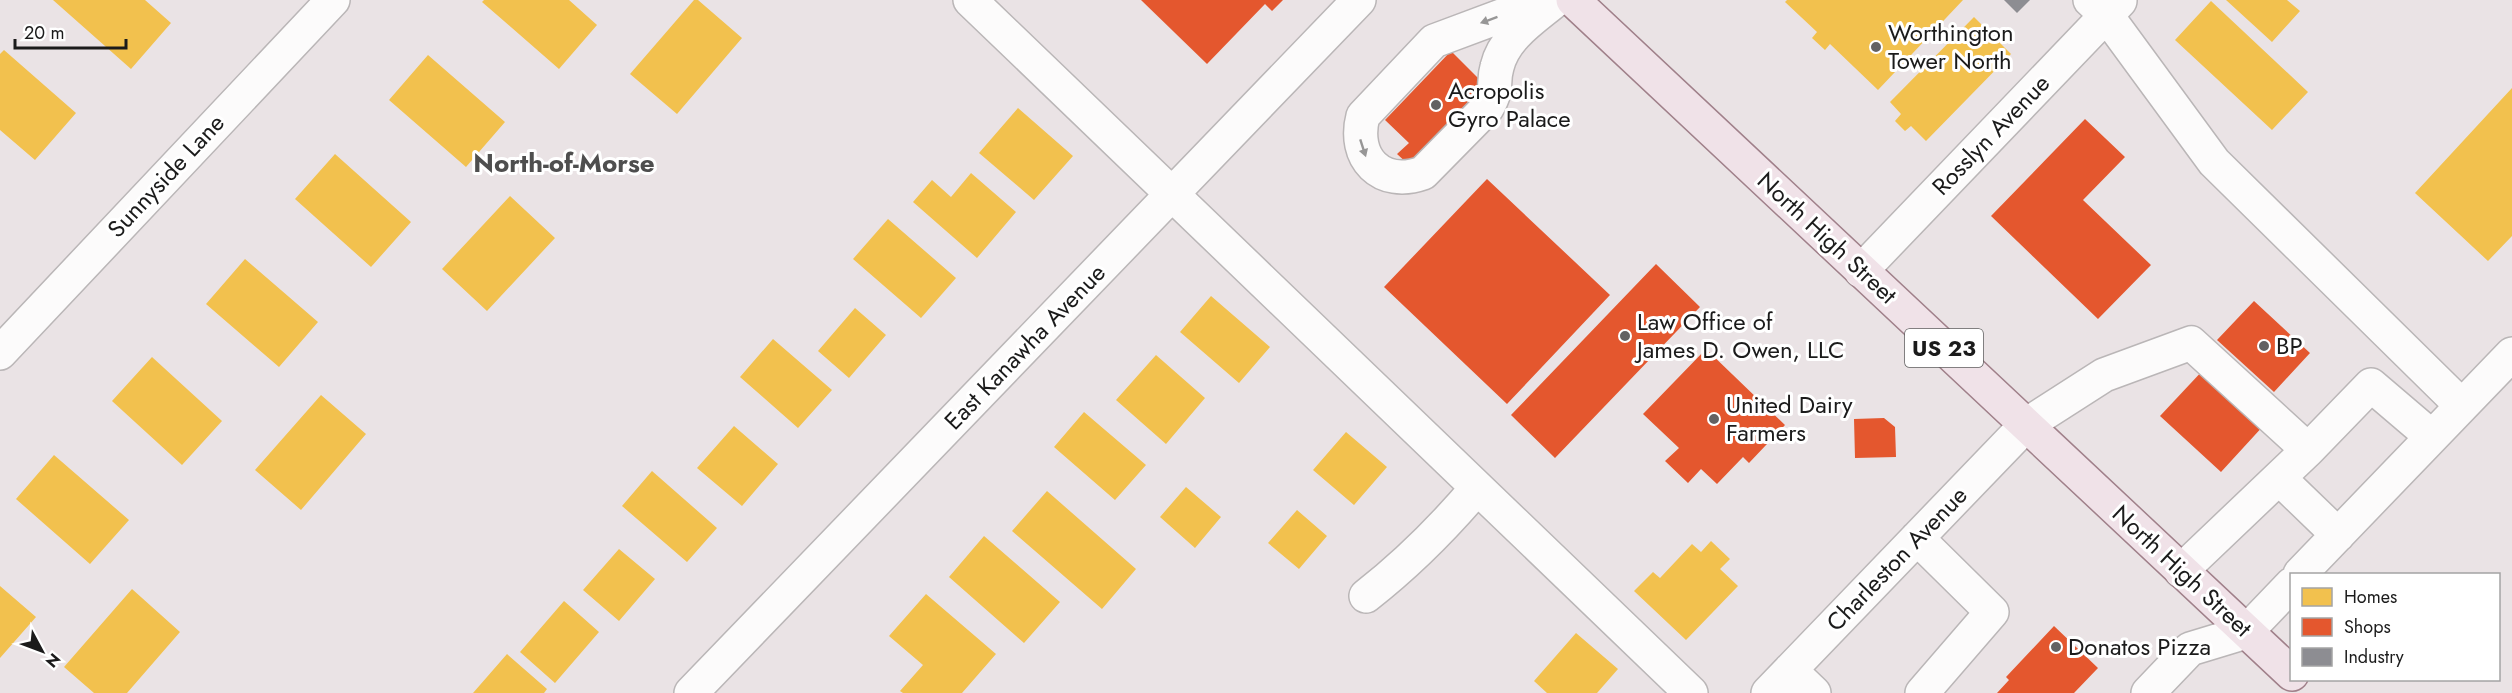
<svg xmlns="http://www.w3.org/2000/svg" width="2512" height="693" viewBox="0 0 2512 693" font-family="Jost,sans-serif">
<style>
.homes{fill:#f2c14e}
.shops{fill:#e4572e}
.industry{fill:#8d8d92}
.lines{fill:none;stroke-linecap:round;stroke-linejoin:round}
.minor-casing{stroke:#bab6b7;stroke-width:36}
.major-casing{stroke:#a0808a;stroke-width:36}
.minor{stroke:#fcfbfb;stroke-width:33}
.major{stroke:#f0e2e8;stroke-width:33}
.oneway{fill:#979696}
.poi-dot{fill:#636162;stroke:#fff;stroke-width:2}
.labels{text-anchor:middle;stroke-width:6;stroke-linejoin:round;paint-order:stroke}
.shield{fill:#fff;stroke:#5f5f5f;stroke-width:1.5}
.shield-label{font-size:22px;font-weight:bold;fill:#1b1b1b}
.poi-label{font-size:24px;fill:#1b1b1b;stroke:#fff;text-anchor:start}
.street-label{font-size:24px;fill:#1b1b1b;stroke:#fff}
.neighbourhood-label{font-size:26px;font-weight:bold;fill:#4e4e4e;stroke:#fff}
</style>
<rect width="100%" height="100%" fill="#eae3e5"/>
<!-- homes -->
<path class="homes" d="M53 0H145L171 23 131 69Z
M484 0H569L597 25 559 69 482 2Z
M694 0H698L742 38 677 114 630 74Z
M1787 0H1963L1878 90 1830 44 1825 50 1812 38 1817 32 1785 2Z
M2226 0H2287L2300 11 2272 42Z
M2211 1 2308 92 2272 130 2175 40Z
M1974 17 2011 54 1926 141 1911 126 1905 131 1895 121 1901 114 1890 102Z
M4 50 76 113 35 160 0 130V54Z
M428 55 505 122 466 167 389 100Z
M2512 88V236L2488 261 2415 193Z
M1018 108 1073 156 1034 200 979 153Z
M335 154 411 222 371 267 295 199Z
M971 173 1016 212 977 258 913 202 932 180 951 197Z
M510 196 555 238 487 311 442 269Z
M888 219 956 278 921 318 853 259Z
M245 259 318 322 279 367 206 304Z
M1211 296 1270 347 1239 383 1180 332Z
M855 308 886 335 849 378 818 351Z
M773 339 832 390 798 428 740 377Z
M1156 355 1205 398 1166 444 1116 400Z
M152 357 222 421 182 465 112 401Z
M321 395 366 434 301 510 255 470Z
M1084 412 1146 465 1115 500 1054 447Z
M734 426 778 464 742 506 697 468Z
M1346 432 1387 467 1354 505 1313 470Z
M54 455 129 520 90 564 16 499Z
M652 471 717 528 687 562 622 506Z
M1186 487 1221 517 1195 548 1160 517Z
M1047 491 1136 569 1102 609 1012 531Z
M1297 510 1327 536 1299 569 1268 543Z
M984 536 1060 602 1024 643 949 577Z
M1711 541 1730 559 1720 569 1738 586 1686 640 1634 591 1653 572 1660 578 1692 544 1701 552Z
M619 549 655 579 619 621 583 590Z
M0 586 36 617 0 658Z
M132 589 180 632 127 693H94L64 667Z
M926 594 996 654 962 693H903L900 691 923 665 889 636Z
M564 601 599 632 555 683 520 652Z
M1576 633 1618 669 1597 693H1547L1534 681Z
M507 654 547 689 544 693H473Z"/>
<!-- shops -->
<path class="shops" d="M1141 0H1283L1272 11 1265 4 1207 64Z
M1451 51 1485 85 1469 102 1475 108 1448 136 1441 130 1408 164 1397 154 1409 143 1385 120Z
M2085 119 2125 157 2083 200 2151 265 2098 319 1991 216Z
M1487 179 1610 295 1507 404 1384 287Z
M1656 264 1700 307 1555 458 1511 415Z
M2254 301 2310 353 2274 392 2217 340Z
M1706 349 1785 425 1749 463 1743 457 1717 484 1701 469 1688 483 1665 461 1679 448 1643 414Z
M2205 368 2265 424 2221 472 2160 416Z
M1884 418 1895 427 1896 457 1855 458 1854 419Z
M2054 626 2098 668 2074 693H1997L2009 680 2006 677Z"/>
<!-- industry -->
<path class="industry" d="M2004 0H2030L2017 13Z"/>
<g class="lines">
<!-- minor casing -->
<g class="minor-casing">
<path id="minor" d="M970 0 1691 693
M1544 0 1434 41 1363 116C1352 158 1381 188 1423 173L1487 108C1499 88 1492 84 1497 67 1504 37 1533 19 1556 0
M2090 0 2107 16 2214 162 2462 406
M1861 271 2120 1
M0 353 333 0
M2279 478 2338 535
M1917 538 1992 612 1922 693
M2181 571 2308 450
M2300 574 2512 354
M1366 596C1407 564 1443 528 1477 488
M1790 670 1814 693
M691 693 1359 0
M1768 693 2026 425 2104 375 2191 343 2308 450 2371 385 2432 437
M2148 693 2190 649 2246 632 2292 584"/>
</g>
<!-- major casing -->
<g class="major-casing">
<path id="major" d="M1573 0 2292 674"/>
</g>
<!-- minor -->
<use href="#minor" class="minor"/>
<!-- major -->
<use href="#major" class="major"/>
</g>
<!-- one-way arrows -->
<defs><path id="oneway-solid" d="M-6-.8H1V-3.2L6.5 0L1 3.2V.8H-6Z" transform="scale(1.5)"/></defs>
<g class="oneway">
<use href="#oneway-solid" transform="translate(1489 20) rotate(160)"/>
<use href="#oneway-solid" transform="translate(1363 148) rotate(72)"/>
</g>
<!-- markers -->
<g class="poi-dot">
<circle cx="1876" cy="47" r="6"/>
<circle cx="1436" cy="105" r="6"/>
<circle cx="1625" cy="336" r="6"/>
<circle cx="2264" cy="346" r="6"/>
<circle cx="1714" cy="419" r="6"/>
<circle cx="2056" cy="647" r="6"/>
</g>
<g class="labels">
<!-- shield labels -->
<rect class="shield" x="1905" y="329" width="78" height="38" rx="4.5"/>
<g class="shield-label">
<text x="1944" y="356">US 23</text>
</g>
<!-- poi labels -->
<g class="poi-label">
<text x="1888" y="41">Worthington<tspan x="1888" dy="28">Tower North</tspan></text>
<text x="1448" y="99">Acropolis<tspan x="1448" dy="28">Gyro Palace</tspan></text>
<text x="1637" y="330">Law Office of<tspan x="1637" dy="28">James D. Owen, LLC</tspan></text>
<text x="2276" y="354">BP</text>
<text x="1726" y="413">United Dairy<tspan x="1726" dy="28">Farmers</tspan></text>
<text x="2068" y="655">Donatos Pizza</text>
</g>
<!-- street labels -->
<g class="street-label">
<text transform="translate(1991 135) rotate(-46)" y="8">Rosslyn Avenue</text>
<text transform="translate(166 176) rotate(-47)" y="8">Sunnyside Lane</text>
<text transform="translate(1827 238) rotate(43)" y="8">North High Street</text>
<text transform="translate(1025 347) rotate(-46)" y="8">East Kanawha Avenue</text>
<text transform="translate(1897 559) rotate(-46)" y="8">Charleston Avenue</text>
<text transform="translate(2182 571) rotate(43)" y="8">North High Street</text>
</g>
<!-- neighbourhood labels -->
<g class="neighbourhood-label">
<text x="564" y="172">North-of-Morse</text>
</g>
</g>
<!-- legend -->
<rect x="2290" y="573" width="210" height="108" fill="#ffffff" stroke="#a4a4a4" stroke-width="1.5"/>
<rect x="2302" y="588" width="30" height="18" fill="#f2c14e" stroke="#a4a4a4" stroke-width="1.5"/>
<text x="2344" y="603" font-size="18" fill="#1b1b1b">Homes</text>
<rect x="2302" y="618" width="30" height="18" fill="#e4572e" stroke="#a4a4a4" stroke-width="1.5"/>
<text x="2344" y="633" font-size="18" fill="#1b1b1b">Shops</text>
<rect x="2302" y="648" width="30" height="18" fill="#8d8d92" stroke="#a4a4a4" stroke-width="1.5"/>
<text x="2344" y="663" font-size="18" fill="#1b1b1b">Industry</text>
<!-- north arrow -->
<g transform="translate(42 651) rotate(131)" stroke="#ffffff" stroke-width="4.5" paint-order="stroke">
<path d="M0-4.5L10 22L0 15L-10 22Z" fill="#1b1b1b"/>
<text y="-9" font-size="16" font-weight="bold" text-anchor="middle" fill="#1b1b1b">N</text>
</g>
<!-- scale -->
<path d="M15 39v9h111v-9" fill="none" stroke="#1b1b1b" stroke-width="3"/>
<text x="24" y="39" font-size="18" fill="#1b1b1b" stroke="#ffffff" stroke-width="4.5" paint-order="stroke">20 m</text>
</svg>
